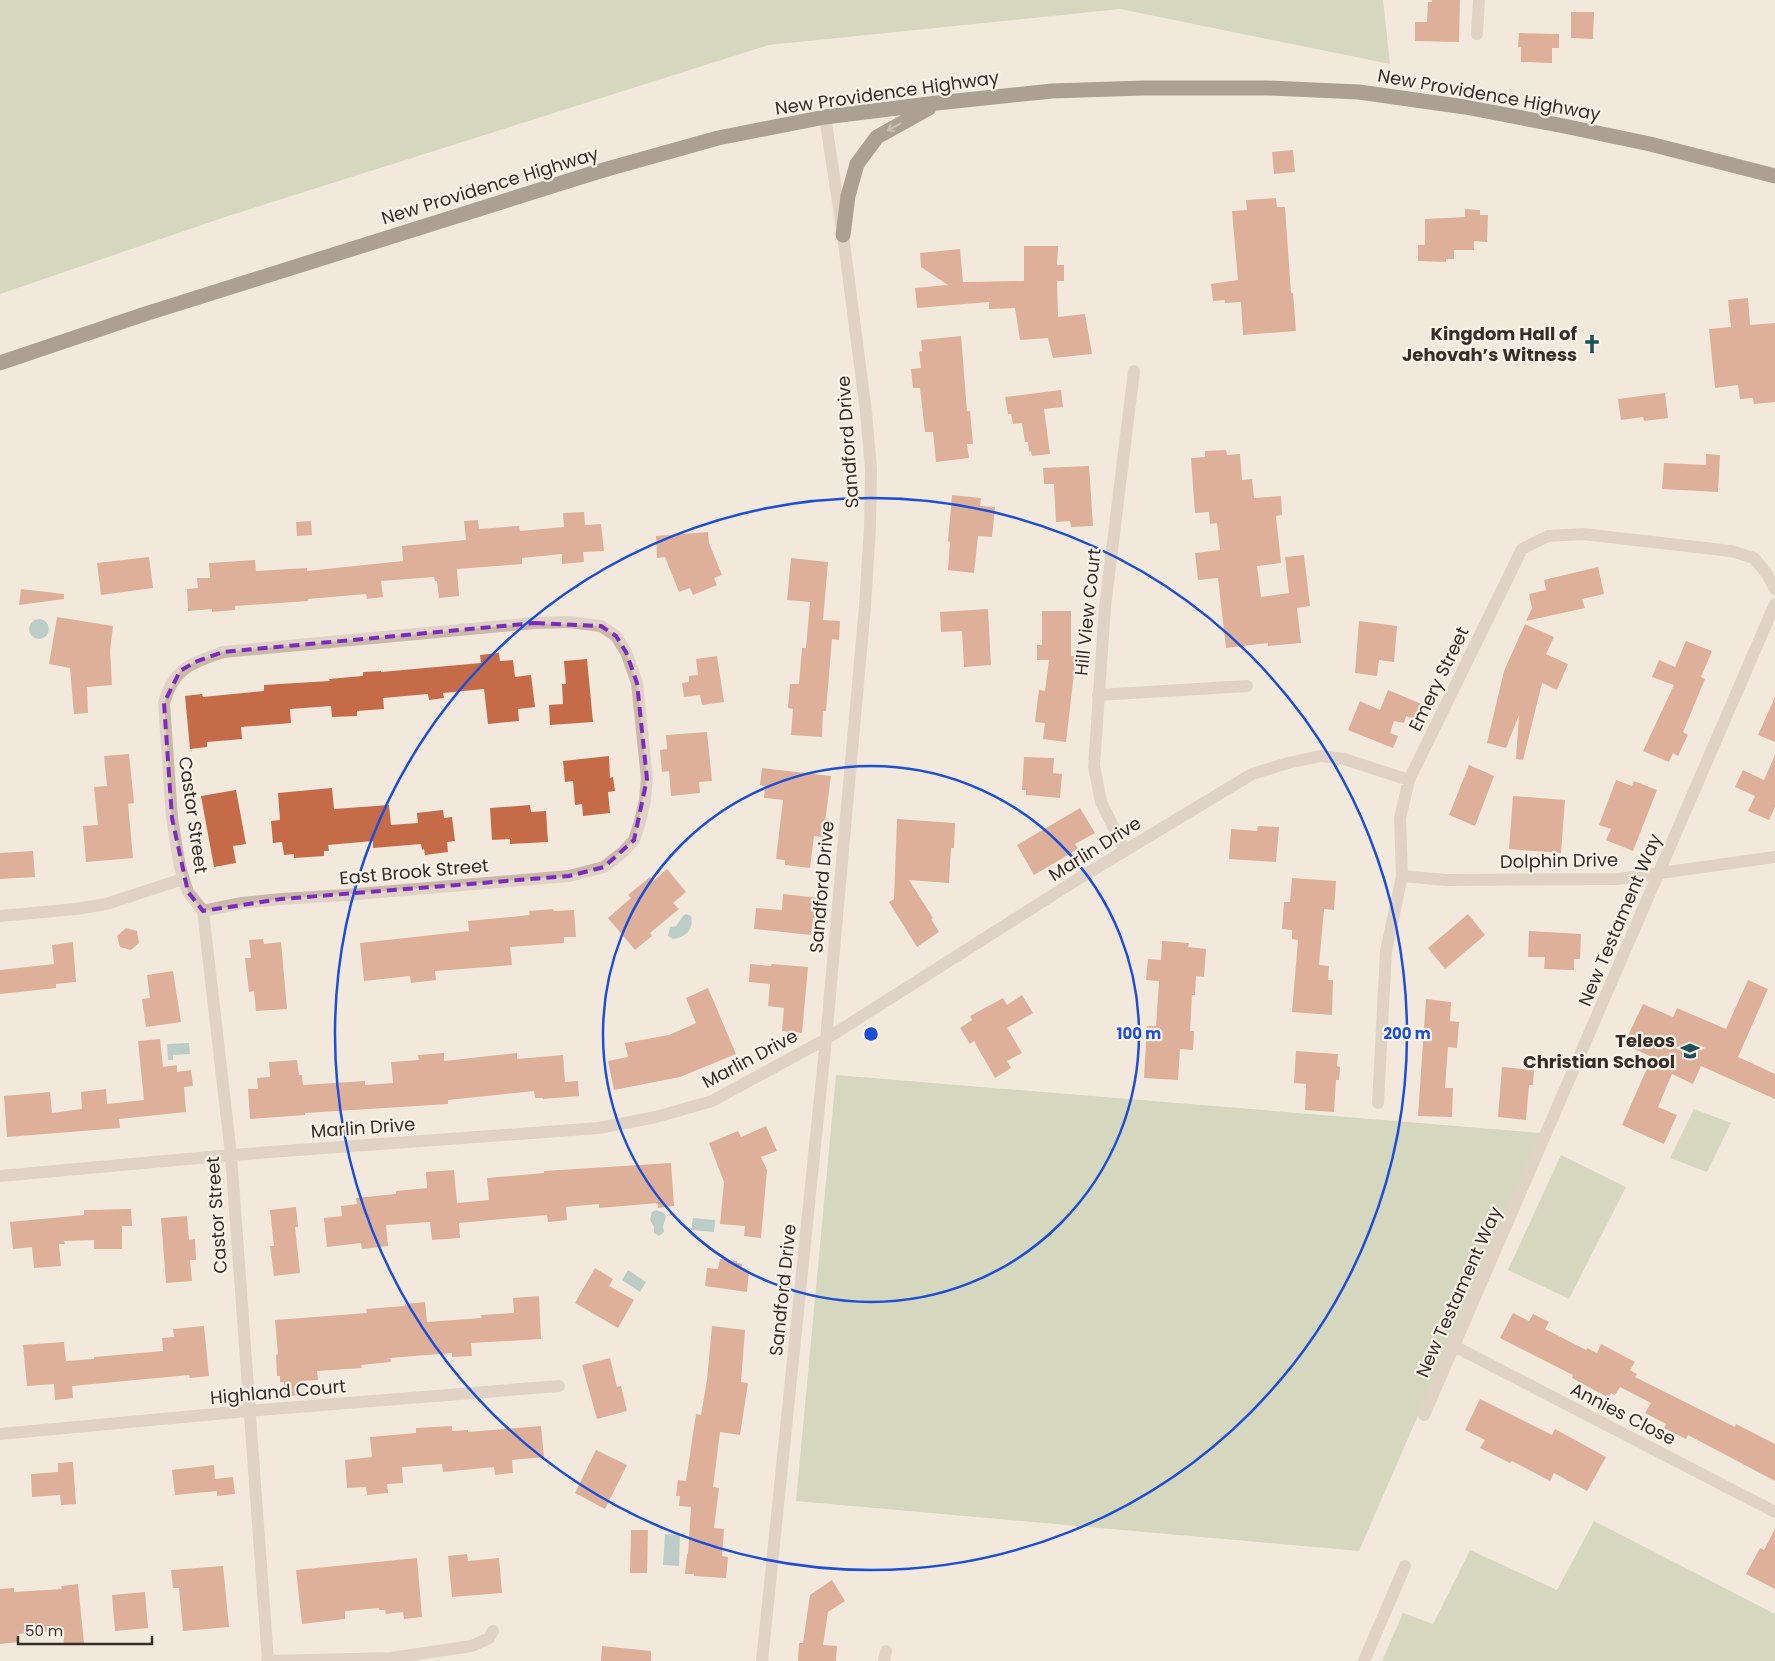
<svg xmlns="http://www.w3.org/2000/svg" width="1775" height="1661" viewBox="0 0 1775 1661" font-family="Poppins,sans-serif">
<style>
.green{fill:#b3c19c}
.water{fill:#7babaf}
.building{fill:#c56b47}
.lines{fill:none;stroke-linecap:round;stroke-linejoin:round}
.minor{stroke:#cab9a8;stroke-width:12}
.highway{stroke:#58483f;stroke-width:15}
.oneway{stroke:#998c83}
.marked{fill:none;stroke:#7b2cbf;stroke-width:4;stroke-dasharray:10 6;stroke-linejoin:round}
.ring{fill:none;stroke:#1d4ed8;stroke-width:2.5}
.labels{text-anchor:middle;stroke-width:4.5;stroke-linejoin:round;paint-order:stroke}
.street-label{font-size:18px;fill:#372d28;stroke:#faf2e9}
.poi-label{font-size:18px;font-weight:bold;fill:#372d28;stroke:#faf2e9;text-anchor:end}
.centre{fill:#1d4ed8;stroke:#faf2e9;stroke-width:2.5}
.ring-label{font-size:15px;text-anchor:middle;font-weight:bold;fill:#1d4ed8;stroke:#faf2e9;stroke-width:4.5;stroke-linejoin:round;paint-order:stroke}
</style>
<rect width="100%" height="100%" fill="#f2e9dc"/>
<!-- green -->
<path class="green" d="M0 0H1383L1390 64 1120 9 769 45 225 217 0 294Z
M836 1075 1541 1133 1359 1551 796 1501Z
M1694 1109 1731 1123 1707 1172 1670 1158Z
M1561 1155 1626 1187 1569 1299 1508 1270Z
M1594 1521 1775 1614V1661H1382L1403 1613 1433 1624 1470 1550 1557 1590Z"/>
<!-- water -->
<path class="water" d="M29 629a10 10 0 1 1 20 0a10 10 0 1 1-20 0Z
M686 914 691 916C694 930 686 937 673 939L668 936 670 927 676 926 683 916Z
M189 1043 190 1054 173 1055V1060H168L167 1044Z
M656 1210 664 1213 666 1217 663 1226 664 1232 659 1236 654 1233V1227L650 1220 652 1212Z
M693 1218 715 1220 714 1232 691 1230Z
M628 1270 646 1282 640 1292 622 1280Z
M665 1534 680 1535 679 1566 663 1565Z"/>
<!-- building -->
<path class="building" d="M1432 0H1460L1459 42 1415 41V22H1427L1428 2H1432Z
M1571 12H1594L1593 39 1571 38Z
M1519 33 1559 34V48H1552V63L1521 62V47H1518Z
M1293 150 1295 172 1274 174 1272 152Z
M1276 198 1277 207H1285L1291 293H1293L1296 331 1243 335 1241 302 1225 303V300L1213 301 1211 284 1238 280 1232 211 1247 210 1246 200Z
M1465 209 1480 210V215H1488L1487 242 1474 241V250H1454V259H1446V262L1418 261V245H1425V219L1465 217Z
M1024 246H1058L1057 265H1064V281H1057L1058 317 1085 314 1092 354 1053 358 1048 338 1020 340 1015 308 989 309V302L917 308 915 288 948 285 921 267 920 253 960 249 963 282 1024 281Z
M1748 298 1750 325 1775 323V402L1754 404 1753 398 1740 399 1738 385 1715 388 1709 329 1731 327 1728 300Z
M961 336 967 411H970L973 444H967L969 458 936 462 933 432H925L920 388H913L911 369 921 368 919 352 922 351 921 340Z
M1061 390 1063 407 1044 409 1050 454 1032 456 1031 451 1029 452 1028 442H1025L1022 423 1013 424 1011 414H1008L1005 397Z
M1665 393 1668 418 1644 421 1643 417 1621 420 1618 399Z
M1226 450 1227 455 1240 454 1242 480 1252 479 1254 498 1281 496 1282 515 1276 516 1281 563 1257 566 1261 597 1289 593 1285 557 1304 555 1310 606 1297 608 1301 643 1268 646V643L1226 648 1218 578 1198 580 1195 553 1220 550 1217 523 1210 524 1209 512 1195 513 1191 458 1205 457V451Z
M1706 454 1720 455 1718 492 1662 489 1664 463 1706 465Z
M1089 466 1093 526 1071 527 1070 521 1056 522 1054 484H1044L1043 468Z
M952 495 981 498 980 506 995 507 992 537 978 536 974 573 948 570 950 542 948 541Z
M584 512 585 525 601 524 604 551 583 552 584 562 562 564V554L522 558V564L457 569 459 596 439 598 437 581H435L434 577 381 581 383 597 367 599 366 594 308 599V601L235 606V610L212 612V609L188 611 187 589 198 588 197 578H210L209 563 255 560 256 571 307 568V571L403 561 402 546 466 540 464 521 478 520 479 529 519 526 520 531 564 527 563 513Z
M311 521 312 535 297 536 296 522Z
M708 532 709 543 722 575 714 578 717 585 693 595 690 588 679 592 665 557 657 558 656 536Z
M149 557 153 588 101 595 97 563Z
M791 558 828 562 823 620 840 621 839 640 832 639 826 711H823L822 737 791 735 793 709 788 708 790 684H799L802 648H806L810 602 787 600Z
M1598 567 1604 594 1582 599 1585 608 1526 621 1532 608 1529 594 1546 590 1544 580Z
M21 589 64 594V599L19 605Z
M988 609 991 665 964 667 962 631 941 632 940 612Z
M1042 611H1071V656H1076L1066 742 1043 739 1045 723 1035 722 1039 690 1045 691 1049 660H1037V645H1042Z
M57 617 113 626 110 651 112 685 87 687 88 713 74 714 70 668 49 664Z
M1359 621 1397 626 1394 662 1379 660 1377 676 1355 673Z
M1525 624 1554 637 1546 654 1568 664 1557 690 1542 683 1523 760 1516 759 1519 715 1506 748 1487 743 1504 671Z
M1686 641 1712 651 1701 677 1705 679 1683 732 1688 735 1678 756 1673 753 1669 762 1643 751 1674 685 1652 677 1659 660 1675 667Z
M499 653 500 661 513 660 515 677 531 675 535 707 518 709 519 721 488 724 484 689 443 693 444 698 429 700 428 694 383 698 384 709 357 711V716L332 717 331 706 290 709 291 723 241 727 242 739 207 742V747L190 749 185 696 202 694 203 697 264 691V685L330 681 329 679 363 676V672L381 671V672L481 663 480 655Z
M717 656 724 702 702 705 700 695 684 697 682 683 689 682V676L698 675 696 659Z
M587 659 593 722 550 725 549 705 563 704 562 684H566L564 661Z
M1388 690 1424 705 1418 721 1406 716 1404 723 1394 721 1390 733 1398 736 1393 748 1348 730 1360 701 1380 710Z
M1775 697V742L1758 735Z
M707 732 712 781 699 782 700 793 671 796 669 771 662 772 660 750 667 749 666 735Z
M129 754 134 803 128 804 133 858 86 862 83 826 98 825 94 787 107 786 104 756Z
M1775 755V807L1769 820 1748 811 1755 796 1735 787 1743 770 1764 780Z
M609 756 610 778 613 777 615 791 608 792 610 813 583 816 582 804 575 805 573 781 565 782 563 761Z
M1024 757 1054 758 1053 773 1062 774 1060 798 1026 795V790H1022Z
M1469 765 1494 776 1475 826 1449 815Z
M762 768 831 776 823 837 814 836 810 868 785 865V860L776 859 783 800 764 798 765 786 760 785Z
M1616 780 1632 786 1634 781 1657 790 1633 851 1606 840 1611 829 1599 825Z
M332 788 334 809 389 805 391 825 418 823 417 813 443 810 444 818 452 817 455 841 447 842 448 852 425 855 424 849 422 850 421 844 373 848V841L328 845 329 851H324V856L294 858V854L284 855 282 842 273 843 271 821 280 820 278 793Z
M236 790 246 844 233 846 236 863 214 867 201 796Z
M1513 796 1565 800 1561 853 1509 849Z
M530 805 531 812 546 811 548 842 510 844V839L492 840 490 808Z
M1080 808 1095 833 1075 844 1078 849 1034 875 1017 845Z
M897 819 955 823 954 848H951L949 883 909 880 933 918 931 919 939 932 917 947 889 902 894 899Z
M1258 826 1279 827 1276 862 1229 859 1231 829 1257 831Z
M33 851 35 877 0 879V853Z
M667 869 686 892 673 903 679 909 650 933 652 936 635 950 608 918 631 898 628 895 650 877 653 881Z
M1292 878 1336 881 1334 910 1324 909 1319 965 1329 966 1328 980H1333L1332 1015 1292 1012 1298 940 1292 939V930L1282 929 1284 902H1290Z
M783 894 819 898 817 918H813L811 935 754 929 756 908 782 910Z
M553 909 554 911 574 910 576 937H564V943L510 947 512 965 435 971 436 980 411 983 410 976 364 981 360 943 469 931 468 921 530 915 529 911Z
M1468 914 1485 935 1445 969 1428 948Z
M126 928 137 931 139 943 131 950 120 947 117 936Z
M1529 931 1581 934 1580 959H1574V970L1544 969 1545 957H1528Z
M263 939 264 944 281 942 287 1009 256 1011 254 991 249 992 245 958H251L249 940Z
M1162 941 1189 943 1188 947 1206 949 1204 977 1196 976 1195 995H1192L1190 1031H1194L1193 1050 1180 1049 1178 1080 1144 1078 1147 1026H1156L1159 981 1146 980 1148 959 1161 960Z
M73 942 76 982 56 984V988L0 994V970L54 964 52 945Z
M750 964 771 966 772 964 808 967 802 1033 782 1031 784 1008 768 1006 770 984 749 982Z
M173 971 181 1022 146 1027 142 999 150 998 147 975Z
M1748 980 1768 989 1738 1057 1775 1074V1099L1701 1066 1693 1084 1672 1074 1658 1107 1677 1115 1664 1144 1622 1125 1652 1057 1624 1044 1643 1004 1673 1017 1677 1008 1726 1029Z
M708 988 736 1054 680 1077 614 1090 608 1061 628 1057 625 1043 669 1035 696 1023 686 998Z
M1022 995 1033 1013 1007 1028 1022 1053 1007 1061 1011 1068 995 1078 974 1041 970 1044 960 1028 972 1020 970 1016 1003 998 1007 1005Z
M1426 999 1451 1002 1450 1021 1459 1022 1457 1048 1448 1047 1445 1088H1453L1452 1117 1418 1116Z
M160 1039 163 1067 177 1065V1072L191 1070 193 1086 184 1087 186 1112 119 1119 120 1128 7 1137 4 1096 50 1092 52 1113 82 1109 81 1092 106 1089 107 1104 144 1100 138 1041Z
M1296 1051 1338 1054 1337 1066 1340 1067 1339 1080H1336L1334 1112 1305 1110 1306 1084 1294 1083Z
M444 1053V1061L517 1053V1059L563 1055 565 1082 578 1081 579 1096 543 1099V1098H535L534 1091 448 1100V1104L305 1113V1115L250 1119 248 1089H258L257 1078 270 1077 269 1062 297 1060 299 1075H302L303 1085 365 1081V1085L393 1083 391 1062 419 1060 418 1055Z
M1502 1067 1534 1070 1533 1085H1529L1526 1120 1498 1117Z
M766 1126 777 1151 761 1157 767 1170 761 1238 744 1236 745 1226 720 1224 724 1182 709 1143 738 1131 741 1137Z
M671 1163 674 1206 658 1208V1203L599 1208V1204L566 1207 567 1220 548 1222 547 1215 459 1223 460 1238 432 1240 430 1222 386 1225 388 1246 362 1249 361 1243 327 1247 324 1218 342 1216 341 1206 357 1204 356 1198 396 1194V1191L427 1188 426 1172 454 1170 457 1203 489 1200 487 1178 544 1173V1171Z
M296 1207 298 1227H295L300 1273 274 1276 270 1246H274L270 1210Z
M131 1209 132 1226H122V1249H94V1240L64 1241 65 1244H59L61 1266 34 1268 32 1247 13 1249 10 1222 84 1215V1210Z
M187 1216 189 1240 195 1239 196 1260H190L192 1281 166 1283 161 1218Z
M720 1259 737 1261V1263L742 1264 741 1270 749 1271 747 1292 705 1286 707 1268 718 1269Z
M595 1268 613 1279 609 1286 634 1300 618 1328 575 1303Z
M539 1296 541 1339 471 1343 472 1356 452 1357V1353L390 1358 391 1362 361 1365 362 1368 317 1371 318 1380 300 1381 301 1395 285 1396 284 1382H280V1376H277L276 1355 278 1354 275 1320 367 1313 366 1309 405 1306V1304L425 1302 427 1322 482 1318 481 1315 514 1313 513 1298Z
M1513 1313 1529 1321 1533 1314 1549 1322 1545 1329 1586 1350 1587 1348 1597 1353 1601 1344 1635 1362 1630 1370 1637 1374 1635 1377 1735 1427 1736 1424 1775 1444V1481L1688 1435 1686 1439 1664 1428 1666 1424 1645 1413 1651 1403 1620 1387 1615 1395 1611 1393 1609 1398 1572 1378 1573 1375 1500 1338Z
M204 1326 209 1376 190 1378 189 1375 72 1386 73 1398 55 1400 54 1384 27 1386 23 1345 64 1342 66 1361 94 1359V1357L163 1351 162 1338 174 1337 173 1329Z
M712 1326 745 1330 741 1382 748 1383 740 1435 720 1432 713 1487 719 1488 714 1528 724 1529 722 1556 728 1557 726 1578 694 1576V1574H685L687 1554H688L691 1507 679 1506 680 1496H676L678 1480 686 1481 696 1414 701 1415 707 1380Z
M610 1358 617 1387 621 1386 627 1411 597 1419 582 1365Z
M1480 1399 1552 1435 1555 1429 1606 1457 1587 1491 1554 1473 1550 1481 1512 1461 1510 1463 1480 1448 1485 1440 1465 1430Z
M452 1426V1431L468 1430V1432L541 1426 544 1457 512 1460 513 1473 495 1475 494 1467 443 1472 442 1464 402 1467 403 1483 387 1484 388 1493 367 1495 366 1487 347 1488 345 1460 372 1457 370 1437 416 1433V1428Z
M596 1450 627 1465 605 1509 575 1493Z
M73 1462 76 1504 61 1505 60 1495 32 1497 31 1474 58 1472V1463Z
M214 1465 215 1479 233 1477 235 1494 217 1496V1491L175 1495 172 1470Z
M1775 1529V1589L1746 1574 1760 1548 1764 1550Z
M631 1530H648L647 1573H630Z
M467 1554 468 1561 499 1558 502 1593 452 1597 448 1556Z
M417 1558 422 1617 404 1619 403 1612 386 1614 385 1610H379V1608L345 1611V1619L302 1624 296 1570Z
M223 1566 229 1627 183 1631 179 1588H173L171 1570Z
M832 1580 845 1601 828 1612 823 1645 837 1646 836 1661H798L799 1643H803L810 1595Z
M78 1584 84 1643 64 1645 63 1630 19 1634V1642L0 1644V1589L14 1588V1592L62 1589 61 1586Z
M145 1592 148 1628 115 1631 112 1595Z
M602 1646 651 1651V1661H601Z"/>
<g class="lines">
<!-- minor -->
<path class="minor" d="M1477 34 1479 0
M1098 695 1247 686
M1125 851 1101 802 1094 766 1105 607 1134 371
M1402 876 1446 880 1618 879 1775 857
M203 911 242 903 281 899 346 895 569 876 604 867 623 852 634 840 640 822 645 800 647 779 637 683 626 652 616 636 601 626 570 622 535 623 223 652C190 664 174 668 164 703L172 818 180 867 188 892 203 911 231 1155 268 1661
M0 916 76 909 106 904 183 879
M1378 1103 1386 951 1402 876 1400 818 1409 780 1522 549 1548 536 1583 534 1731 551 1754 558 1767 574 1775 589
M0 1176 231 1155 599 1128 656 1117 712 1101 826 1039 1078 879 1252 774 1288 763 1320 756 1344 759 1409 780
M1454 1346 1775 1512
M1424 1415 1775 604
M0 1434 248 1411 559 1386
M267 1661 391 1658 472 1646 489 1638 493 1631
M762 1661 826 1039 865 606 870 527 871 469 866 412 843 235 825 117
M884 1661 886 1651
M1364 1661 1405 1566"/>
<!-- highway -->
<path class="highway" d="M843 235 848 196 857 164 877 137 929 108
M0 363 145 314 600 171 718 138 825 117 937 103 1052 91 1144 88H1268L1359 92 1465 107 1564 126 1650 144 1775 176"/>
</g>
<!-- one-way arrows -->
<defs><path id="oneway-shaft" d="M-6 0H5M1.5-3L5.5 0L1.5 3" fill="none" stroke-width="1.6" stroke-linecap="round" stroke-linejoin="round" transform="scale(1.25)"/></defs>
<use class="oneway" href="#oneway-shaft" transform="translate(894 127) rotate(151)"/>
<!-- marked area -->
<path d="M0 0H1775V1661H0ZM535 623 601 626 616 636 626 652 637 683 647 779 634 840 604 867 569 876 281 899 203 911 188 892 172 818 164 703 180 671 195 662 223 652Z" fill="#f2e9dc" fill-opacity=".55" fill-rule="evenodd"/>
<path class="marked" d="M535 623 601 626 616 636 626 652 637 683 647 779 634 840 604 867 569 876 281 899 203 911 188 892 172 818 164 703 180 671 195 662 223 652Z"/>
<!-- distance rings -->
<g class="ring">
<circle cx="871" cy="1034" r="268"/>
<circle cx="871" cy="1034" r="536"/>
</g>
<!-- icons -->
<defs>
<g id="church-bare" transform="scale(1.5)"><path d="M-1.2-6h2.4v3.5h3.3v2.4h-3.3V6h-2.4V-.1h-3.3v-2.4h3.3Z" fill="#1e5258" stroke="#faf2e9" stroke-width="2.5" paint-order="stroke"/></g>
<g id="school-bare" transform="scale(1.5)"><path d="M0-5L7-2L0 1L-7-2ZM-4 1L0 2.5L4 1V4Q0 6-4 4Z" fill="#1e5258" stroke="#faf2e9" stroke-width="2.5" paint-order="stroke"/></g>
</defs>
<g fill-rule="evenodd">
<use href="#church-bare" x="1592" y="344"/>
<use href="#school-bare" x="1690" y="1051"/>
</g>
<g class="labels">
<!-- street labels -->
<g class="street-label">
<text transform="translate(887 93) rotate(-8)" y="6">New Providence Highway</text>
<text transform="translate(1489 95) rotate(10)" y="6">New Providence Highway</text>
<text transform="translate(490 186) rotate(-17)" y="6">New Providence Highway</text>
<text transform="translate(848 442) rotate(-94)" y="6">Sandford Drive</text>
<text transform="translate(1088 612) rotate(-84)" y="6">Hill View Court</text>
<text transform="translate(1439 679) rotate(-64)" y="6">Emery Street</text>
<text transform="translate(193 815) rotate(82)" y="6">Castor Street</text>
<text transform="translate(1095 849) rotate(-32)" y="6">Marlin Drive</text>
<text transform="translate(1559 861) rotate(-1)" y="6">Dolphin Drive</text>
<text transform="translate(414 872) rotate(-5)" y="6">East Brook Street</text>
<text transform="translate(822 887) rotate(-85)" y="6">Sandford Drive</text>
<text transform="translate(1620 920) rotate(-67)" y="6">New Testament Way</text>
<text transform="translate(750 1059) rotate(-28)" y="6">Marlin Drive</text>
<text transform="translate(363 1128) rotate(-4)" y="6">Marlin Drive</text>
<text transform="translate(217 1215) rotate(-94)" y="6">Castor Street</text>
<text transform="translate(783 1290) rotate(-84)" y="6">Sandford Drive</text>
<text transform="translate(1459 1292) rotate(-66)" y="6">New Testament Way</text>
<text transform="translate(278 1392) rotate(-5)" y="6">Highland Court</text>
<text transform="translate(1623 1414) rotate(27)" y="6">Annies Close</text>
</g>
<!-- poi labels -->
<g class="poi-label">
<text x="1577" y="340">Kingdom Hall of<tspan x="1577" dy="21">Jehovah’s Witness</tspan></text>
<text x="1675" y="1047">Teleos<tspan x="1675" dy="21">Christian School</tspan></text>
</g>
</g>
<circle cx="871" cy="1034" r="8" class="centre"/>
<g class="ring-label">
<text x="1139" y="1039">100 m</text>
<text x="1407" y="1039">200 m</text>
</g>
<!-- scale -->
<path d="M18 1636v8h134v-8" fill="none" stroke="#372d28" stroke-width="2.5"/>
<text x="25" y="1636" font-size="15" fill="#372d28" stroke="#faf2e9" stroke-width="4" paint-order="stroke">50 m</text>
</svg>
